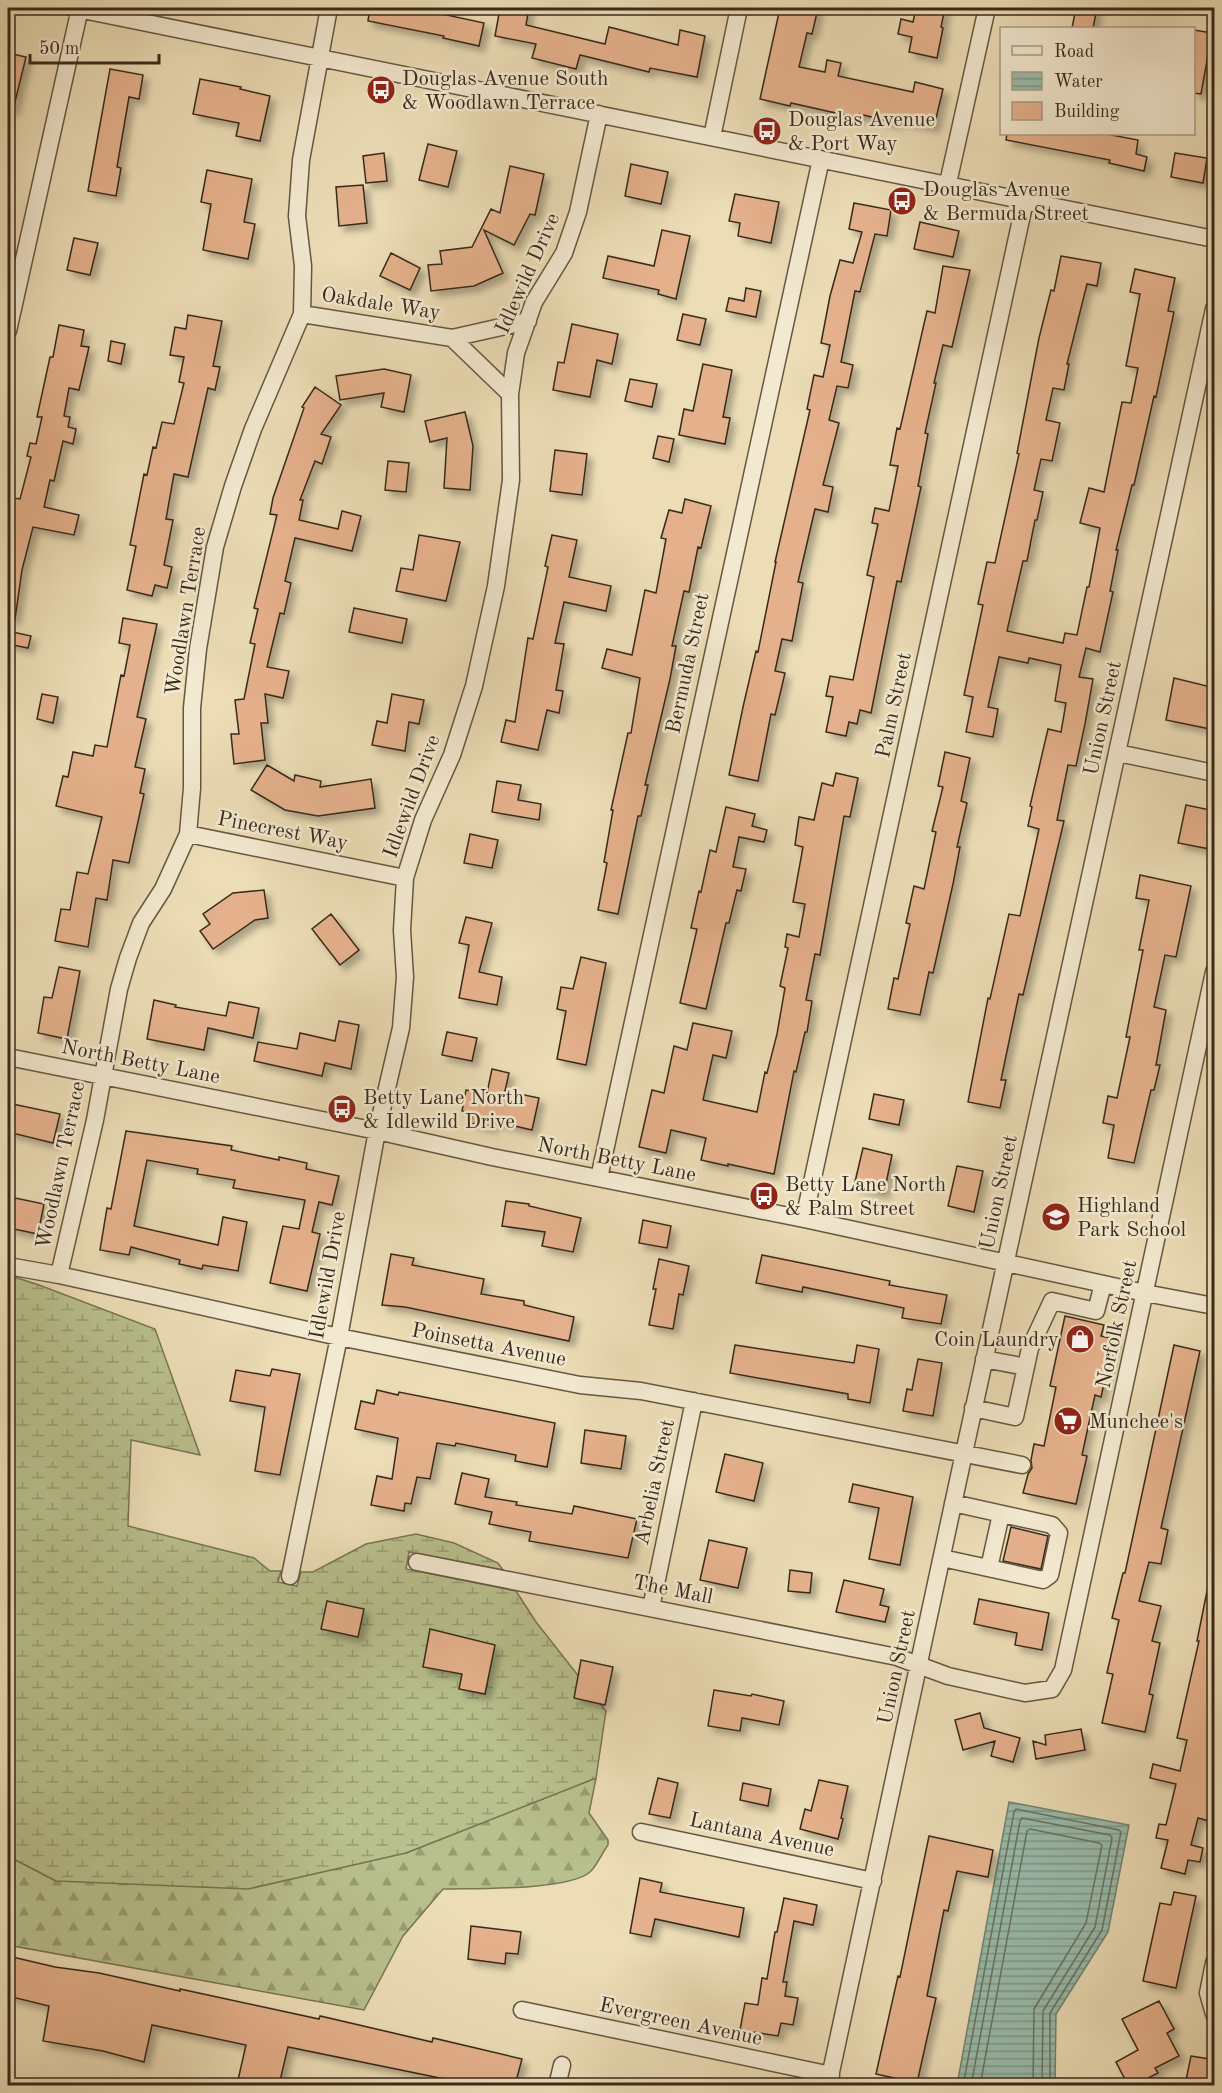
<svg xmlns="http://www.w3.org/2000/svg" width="1222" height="2093" viewBox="0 0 1222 2093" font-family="'Old Standard TT',serif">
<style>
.forest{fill:url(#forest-firs);stroke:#787554;stroke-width:1.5}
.wetland{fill:url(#wetland-marsh);stroke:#787554;stroke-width:1.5}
.water{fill:url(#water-rules);stroke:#728272;stroke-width:1.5}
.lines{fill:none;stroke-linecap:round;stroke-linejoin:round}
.shore{stroke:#687363;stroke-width:1.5}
.building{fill:#e5b18c;stroke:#382a1a;stroke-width:1.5;filter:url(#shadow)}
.minor-casing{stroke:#655741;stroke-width:19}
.minor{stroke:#f3e9d0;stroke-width:16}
.labels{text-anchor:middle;stroke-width:5;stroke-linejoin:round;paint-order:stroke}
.poi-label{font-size:21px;fill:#382a1a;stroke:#f3e9d0;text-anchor:start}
.street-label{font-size:21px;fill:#382a1a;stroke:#f3e9d0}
</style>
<defs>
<pattern id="forest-firs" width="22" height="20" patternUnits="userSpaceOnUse" patternTransform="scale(1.5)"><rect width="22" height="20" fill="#b8c08d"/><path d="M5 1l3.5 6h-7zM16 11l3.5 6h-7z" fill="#979c72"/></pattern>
<pattern id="wetland-marsh" width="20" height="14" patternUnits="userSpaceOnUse" patternTransform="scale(1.5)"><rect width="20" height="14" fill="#b8c08d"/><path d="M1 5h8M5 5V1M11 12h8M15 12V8" fill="none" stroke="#979c72"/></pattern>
<pattern id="water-rules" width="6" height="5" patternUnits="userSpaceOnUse" patternTransform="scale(1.5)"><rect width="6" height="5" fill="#99bcac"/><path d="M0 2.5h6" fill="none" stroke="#7e998b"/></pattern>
<filter id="shadow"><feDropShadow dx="5.5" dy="5.5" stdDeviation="3" flood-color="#0004"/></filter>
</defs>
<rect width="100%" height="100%" fill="#ecddb6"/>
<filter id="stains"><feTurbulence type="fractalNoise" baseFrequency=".00333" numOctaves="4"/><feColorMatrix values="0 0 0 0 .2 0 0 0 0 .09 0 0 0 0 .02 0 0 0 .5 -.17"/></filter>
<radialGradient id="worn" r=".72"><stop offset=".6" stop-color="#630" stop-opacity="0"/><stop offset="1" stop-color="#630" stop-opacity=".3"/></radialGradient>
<!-- forest -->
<path class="forest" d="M596 1778 589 1813 608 1840V1845C602 1853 597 1866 590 1872 568 1891 473 1888 443 1889L403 1936 364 2010 8 1945V1856L56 1881 406 1853Z"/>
<!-- wetland -->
<path class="wetland" d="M8 1275 39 1285 155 1329 200 1455 131 1440 128 1526 254 1558 270 1571H281L278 1582 297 1586 301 1572H313L366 1544 416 1534 454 1543 498 1563 503 1570 409 1552 406 1569 516 1591 536 1622 606 1711 596 1778 406 1853 248 1889 56 1881 8 1856Z"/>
<!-- water -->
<path class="water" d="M1009 1802 1129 1825 1108 1932 1056 2014 1055 2085H957Z"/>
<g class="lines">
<!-- shore -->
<path class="shore" d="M963 2086 1014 1812 1016 1809 1119 1830 1121 1832 1102 1930 1050 2013V2086
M971 2086 1020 1821 1022 1818 1110 1835 1112 1838 1095 1927 1043 2011 1042 2086
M980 2086 1027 1831 1030 1829 1099 1843 1102 1845 1086 1923 1034 2009 1033 2086"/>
</g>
<!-- building -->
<path class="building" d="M370 8H443L442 14 484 23 479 46 443 38 444 36 368 21Z
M500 8H529L526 25 605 44 609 27 678 45 680 30 705 36 697 77 650 68 649 72 580 55 576 69 532 58 536 44 495 36Z
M780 8H818L812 34 807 33 799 67 825 72 827 60 841 63 838 76 913 92 915 82 943 89 934 127 897 119 896 123 859 114 858 118 791 103 790 106 760 99Z
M916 8H945L941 27 943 28 937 58 909 52 912 37 898 34 901 19 913 22Z
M1076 8H1097L1093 28H1072Z
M1194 30 1212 33 1201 94 1194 93Z
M8 53 26 57 13 110H8Z
M110 69 143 75 139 99 129 97 117 167 121 168 116 196 88 191Z
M200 79 241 87 240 89 270 96 260 141 236 136 239 123 193 114Z
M1007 134H1106L1138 140 1136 154 1147 157 1144 171 1109 163 1110 160 1006 140Z
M428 144 457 151 448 187 419 180Z
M384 153 387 181 366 183 363 156Z
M1175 153 1207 158 1203 183 1171 177Z
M631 164 668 172 661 204 625 196Z
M510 166 544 174 535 215 530 214 514 245 484 230 503 273 474 286 431 291 428 265 442 264 440 251 472 247 491 209 500 213Z
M207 170 252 179 244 222 255 224 248 259 203 250 211 204 201 202Z
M363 185 367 223 339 226 336 187Z
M735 194 779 202 771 243 738 236 740 223 729 221Z
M854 203 891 210 887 236 875 234 860 292 855 291 841 362 853 365 848 388 837 386 829 420 839 423 823 485 833 487 828 512 815 509 798 582 803 583 792 641 782 639 775 671 785 673 775 715 771 714 758 781 729 775 743 707 756 651 758 652 776 562H775L810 410 807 409 814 375 823 377 830 345 821 343 830 296 840 260 853 263 862 232 849 229Z
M920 222 959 231 953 257 914 249Z
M662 230 690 236 676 299 658 294 659 290 603 278 608 256 654 266Z
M74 238 98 243 90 275 67 270Z
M391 253 420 268 410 290 380 276Z
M1061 256 1101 263 1097 286 1087 284 1067 364H1069L1064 390 1053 388 1046 420 1060 423 1052 461 1041 459 1034 490 1043 492 1037 520H1035L1027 561H1023L1007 631 1063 643 1065 633 1077 635 1087 587H1089L1100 528 1080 523 1089 488 1104 492 1122 402 1131 403 1138 368 1126 366 1140 294 1130 292 1135 269 1175 278 1168 311 1174 312 1156 397 1154 396 1134 485H1132L1116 550H1118L1110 591 1113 592 1100 652 1086 648 1079 677 1093 679 1085 724 1076 766 1068 765 1057 820 1064 821 1023 995 1019 994 1011 1032 1001 1080H1006L1000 1108 968 1102 988 998 990 999 1009 914 1020 916 1032 861 1039 829 1028 826 1032 807 1030 806 1048 729 1061 732 1066 703 1055 701 1061 665 1029 658 1028 663 999 657 988 707 998 709 993 737 966 732 973 697 964 695 983 605 978 604 987 562 995 563 1019 454 1017 453 1039 338 1051 290 1054 291Z
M943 266 970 270 952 347 943 345 934 383H936L925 433 928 434 918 486 921 487 901 582 897 581 871 713 860 710 857 724 849 722 846 736 826 732 833 697 826 696 830 676 853 680 874 577 867 575 878 524 872 523 875 508 889 511 898 466 890 465 897 428 900 429 927 311 935 313Z
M746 288 761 291 756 317 726 311 729 298 744 301Z
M683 314 706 319 700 345 677 340Z
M188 315 222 321 213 366 220 367 215 390 208 388 188 477 174 474 166 519 173 520 164 565 172 567 167 588 155 585 152 596 127 590 136 546 130 545 144 474 147 475 153 447 156 448 162 422 174 424 184 383 179 382 184 357 170 355 175 327 186 329Z
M572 324 618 334 612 364 597 360 590 397 553 390 558 362 564 363Z
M59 325 84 330 81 346 89 347 79 390 69 388 64 416 70 417 68 427 76 429 73 444 63 441 54 481 50 480 44 507 79 515 74 535 33 527 22 570 15 619 8 618V531L14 498 20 499 31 457 27 456 30 443 36 444 42 417H37L50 357H53Z
M111 341 125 344 121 364 108 361Z
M703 364 732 370 723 417 730 418 725 444 679 435 684 409 693 411Z
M384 369 411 375 404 412 381 407 384 393 340 400 336 376Z
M630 379 657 384 652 407 625 401Z
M315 387 341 405 321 434 331 437 322 464 315 461 300 500H303L299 520 338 529 342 511 361 516 352 551 295 538 285 581 291 583 284 614 280 613 267 667 289 671 283 698 265 694 268 723H261L265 760 234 764 231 734H239L235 700 244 699 255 644 250 643 258 609 254 608 277 515 270 514 273 498 304 408 302 407Z
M465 412 473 446 470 490 444 488 447 438 430 442 425 421Z
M658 436 674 439 669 462 653 458Z
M555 450 587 454 582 495 550 491Z
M388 461 409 463 406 492 385 490Z
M685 499 711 506 701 548 698 547 689 592 684 591 672 646H676L670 679 645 785H648L641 816H638L618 914 598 910 607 863 604 862 613 810H611L628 733H631L640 678 602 668 607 649 632 655 645 590 656 593 666 539 661 538 669 510 682 513Z
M419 535 460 542 446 601 396 591 401 568 413 570Z
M552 535 577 540 569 577 611 586 606 611 564 602 555 643 564 644 556 690 563 691 559 713 547 710 538 750 501 742 506 720 515 722 528 638 533 639 548 567 545 566Z
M354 608 407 619 402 643 349 632Z
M123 618 157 624 137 717 146 719 135 767 145 769 140 793 144 794 129 863 113 860 107 900 96 898 88 947 55 941 61 909 70 910 77 872 88 874 102 817 56 806 63 776 68 777 73 752 93 756 95 745 107 747 121 675 124 676 130 645 119 643Z
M8 631 31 636 28 648 8 644Z
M1174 678 1215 688V730L1166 720Z
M42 694 58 697 53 723 37 719Z
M392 694 424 700 419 724 409 722 405 751 372 745 377 721 387 723Z
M945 752 970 758 961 801 967 803 957 847H960L953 884 933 973 929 972 920 1015 888 1009 894 978 898 979 910 924 906 923 914 886 924 889 936 832 932 831 943 787 938 786Z
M267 765 294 781 295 775 321 781 320 787 371 779 375 808 318 816 285 810 251 790Z
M836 773 858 778 850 817 844 816 820 955 815 954 806 1000 812 1001 807 1032H805L796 1072 794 1071 774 1174 728 1164V1166L701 1160 706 1138 671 1130 666 1153 639 1147 652 1090 664 1093 674 1046 687 1050 693 1023 732 1031 726 1058 713 1055 703 1100 757 1112 765 1072 767 1073 777 1034 785 988 780 986 788 948 785 947 787 934 799 937 805 904 793 902 803 847 795 845 799 817 814 820 822 783 833 786Z
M497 781 521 785 518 800 541 804 539 820 492 812Z
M1186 805 1215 811V850L1178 843Z
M726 807 755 814 752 826 767 830 764 842 739 837 733 867 746 869 741 891 737 890 729 923H726L706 1009 680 1003 697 929 691 928 699 891 701 892 710 850 716 852Z
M470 834 498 840 492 868 464 863Z
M1140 875 1191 886 1176 957 1165 955 1154 1007 1166 1010 1156 1065H1160L1154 1090H1151L1134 1163 1108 1158 1114 1125 1103 1123 1108 1096 1117 1098 1130 1037H1126L1143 950H1139L1149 900 1136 898Z
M264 890 268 918 255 920 213 949 200 931 210 924 203 914 233 893Z
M331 914 359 950 340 965 312 929Z
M466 917 492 923 479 972 502 977 497 1005 459 998 469 945 459 943Z
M581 957 606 963 586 1065 557 1059 566 1011 557 1009 561 987 573 989Z
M59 967 80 971 67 1039 38 1033 44 997 52 998Z
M154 1000 176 1005 175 1007 226 1016 229 1002 259 1008 253 1038 208 1028 204 1050 147 1039Z
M339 1021 359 1025 351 1069 325 1063 322 1076 254 1061 258 1042 297 1049 300 1033 335 1041Z
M447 1032 477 1038 472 1061 442 1055Z
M492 1069 509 1073 505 1091 539 1098 532 1130 493 1121 492 1127 471 1123 473 1113 462 1111 466 1090 487 1093Z
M874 1094 904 1100 899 1125 869 1119Z
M8 1103 60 1114 53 1143 8 1132Z
M126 1131 232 1146 231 1150 279 1160V1157L307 1163 306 1169 339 1176 332 1205 319 1202 312 1232 320 1234 307 1291 270 1283 283 1226 299 1229 305 1200 233 1188 235 1180 197 1174 198 1169 147 1160 134 1226 218 1245 223 1217 247 1222 238 1271 203 1265 202 1269 179 1264 180 1260 131 1247 129 1255 100 1250 107 1208 111 1209Z
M863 1148 892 1155 884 1193 854 1186Z
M957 1166 983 1171 974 1212 948 1206Z
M15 1198 44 1204 38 1234 9 1228Z
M506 1201 529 1204V1206L581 1218 573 1252 542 1246 545 1232 502 1226Z
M643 1220 671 1226 667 1248 639 1243Z
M391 1254 414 1258 412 1265 484 1279 481 1294 524 1301V1305L574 1317 569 1341 405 1307 382 1305Z
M762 1255 890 1281 889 1285 947 1295 941 1324 902 1318 904 1308 803 1287 802 1292 756 1283Z
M659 1259 689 1266 683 1295 679 1294 673 1329 649 1325 656 1289H653Z
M1065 1316 1104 1325 1101 1336 1114 1339 1101 1397 1095 1395 1082 1455 1087 1456 1076 1504 1023 1493 1028 1474 1032 1468 1031 1460 1034 1444 1044 1446 1056 1387 1050 1386Z
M735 1345 854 1363 857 1345 879 1349 870 1403 848 1399V1394L730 1373Z
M1174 1345 1200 1351 1161 1528 1168 1530 1161 1564 1149 1562 1139 1601 1161 1606 1152 1641 1160 1643 1149 1694 1153 1695 1145 1732 1102 1723 1113 1674 1107 1673 1119 1620 1112 1618 1123 1573H1125Z
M918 1359 942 1363 933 1416 903 1411 907 1389 912 1390Z
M272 1369 300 1374 280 1475 255 1471 265 1407 230 1401 236 1370 270 1376Z
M377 1390 398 1395 399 1392 555 1423 547 1467 515 1461 516 1455 456 1443 455 1446 437 1443 430 1479 417 1477 411 1504 405 1503 404 1511 371 1505 377 1476 392 1479 398 1438 355 1429 361 1401 374 1404Z
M585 1430 626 1436 621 1469 581 1463Z
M725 1454 763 1463 754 1501 716 1492Z
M462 1473 489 1479 485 1497 517 1502 516 1505 572 1514 574 1506 637 1519 628 1558 529 1541 531 1532 489 1524 492 1512 455 1504Z
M853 1484 913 1497 900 1565 869 1559 879 1508 849 1502Z
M1011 1527 1048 1536 1041 1569 1003 1561Z
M709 1540 747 1548 738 1588 700 1580Z
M790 1570 812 1573 810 1593 788 1591Z
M844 1580 884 1589 880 1605 889 1607 885 1622 836 1612Z
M1208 1586H1215V1801L1209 1821 1198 1818 1191 1845 1203 1848 1200 1862 1188 1860 1185 1874 1161 1868 1168 1840 1156 1838 1159 1824 1166 1825 1176 1784 1150 1778 1153 1764 1180 1771 1187 1740 1177 1738 1199 1641H1197Z
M979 1599 1049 1613 1042 1650 1015 1645 1017 1633 974 1624Z
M327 1601 364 1609 358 1637 321 1629Z
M430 1629 495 1645 485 1694 459 1689 462 1674 423 1667Z
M581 1660 613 1667 605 1705 574 1698Z
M714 1690 751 1696 752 1694 784 1701 779 1725 742 1718 740 1731 708 1726Z
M980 1713 984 1728 1020 1738 1013 1762 991 1756 995 1741 963 1750 955 1720Z
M1081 1729 1085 1750 1036 1759 1033 1741 1046 1745 1045 1735Z
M658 1778 678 1783 670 1818 649 1814Z
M819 1780 848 1786 841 1818 843 1819 838 1839 800 1829 805 1809 811 1811Z
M743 1783 771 1789 768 1806 740 1800Z
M929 1836 993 1850 988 1877 957 1871 948 1911 944 1910 927 1996 936 1998 917 2083 876 2074 898 1976 900 1977Z
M640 1878 662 1883 660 1892 744 1908 739 1937 655 1919 651 1937 630 1933Z
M1174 1892 1196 1896 1176 1988 1143 1981 1160 1903 1171 1905Z
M784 1898 817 1905 813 1925 794 1921 783 1982H787L785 1996 798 1998 793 2025 781 2023 778 2036 740 2030 745 2003 758 2005 762 1978 767 1979 775 1932H777Z
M471 1926 521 1932 518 1954 506 1953 505 1964 468 1959Z
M8 1956 55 1967 99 1973 180 1991V1989L319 2019 320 2016 432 2042 433 2038 522 2059 515 2085H474L288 2047 279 2085H262L238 2080 246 2045 152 2025 144 2062 103 2051 43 2041 49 2006 8 1996Z
M1159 2001 1174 2029 1167 2033 1179 2056 1155 2068 1158 2073 1148 2078 1151 2085H1128L1116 2062 1138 2050 1122 2019Z
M1191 2056 1215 2060V2085H1185Z"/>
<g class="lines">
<!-- minor casing -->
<g class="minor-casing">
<path id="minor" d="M73 8 1214 239
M712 137 739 8
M948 183 987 8
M302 314 452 338 528 321
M8 331 80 8
M452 338 510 394
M1118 753 1214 773
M188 834 405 878
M8 1057 377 1131 492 1157 804 1219 1145 1293 1214 1306
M599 1178 821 159
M804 1219 1025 201
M8 1266 59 1275 339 1337 580 1385 641 1391 1022 1465
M59 1275 95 1120 119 989 128 958 141 923 163 889 188 834 192 788V708L198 649 215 547 233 486 253 429 302 314 303 266 297 216 301 160 329 8
M984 1359 1026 1367
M973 1408 1015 1417 1030 1348 1052 1301 1096 1311 1103 1284
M942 1558 1043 1580 1050 1575 1059 1533 1052 1525 953 1503
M417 1562 897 1657 948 1676 1025 1693 1052 1689 1063 1670 1214 972
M989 1568 1001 1514
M290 1576 339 1337 377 1131 401 1028 405 977 402 930 405 878 423 820 452 755 474 686 496 586 511 480 510 394 516 353 534 302 564 253 578 212 599 114
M651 1608 694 1401
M641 1832 873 1881
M1214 1963 1208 1993 1214 2014
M522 2010 831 2075
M557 2086 562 2065
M828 2086 964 1453 1214 309"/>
</g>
<!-- minor -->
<use href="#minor" class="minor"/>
</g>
<!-- icons -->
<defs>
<g id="bus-disc" transform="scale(1.5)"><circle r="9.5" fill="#8f2418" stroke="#f3e9d0"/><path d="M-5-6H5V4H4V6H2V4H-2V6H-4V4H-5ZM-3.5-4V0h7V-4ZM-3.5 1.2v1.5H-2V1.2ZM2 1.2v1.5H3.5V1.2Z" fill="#fff"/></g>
<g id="school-disc" transform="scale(1.5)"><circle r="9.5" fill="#8f2418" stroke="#f3e9d0"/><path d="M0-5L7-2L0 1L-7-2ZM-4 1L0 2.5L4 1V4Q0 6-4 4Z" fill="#fff"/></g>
<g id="shop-disc" transform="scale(1.5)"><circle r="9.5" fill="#8f2418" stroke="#f3e9d0"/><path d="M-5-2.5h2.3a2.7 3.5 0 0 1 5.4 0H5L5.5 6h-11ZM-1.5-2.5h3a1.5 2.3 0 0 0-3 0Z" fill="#fff"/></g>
<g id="supermarket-disc" transform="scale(1.5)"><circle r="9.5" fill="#8f2418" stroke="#f3e9d0"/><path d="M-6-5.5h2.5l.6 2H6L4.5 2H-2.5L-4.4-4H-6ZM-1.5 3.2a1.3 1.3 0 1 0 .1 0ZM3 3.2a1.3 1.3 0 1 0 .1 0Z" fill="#fff"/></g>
</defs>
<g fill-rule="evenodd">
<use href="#bus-disc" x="381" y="90"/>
<use href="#bus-disc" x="767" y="131"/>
<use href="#bus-disc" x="902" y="201"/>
<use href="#bus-disc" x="342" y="1109"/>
<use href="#bus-disc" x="764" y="1196"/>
<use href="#school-disc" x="1056" y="1217"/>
<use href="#shop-disc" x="1080" y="1339"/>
<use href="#supermarket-disc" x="1068" y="1421"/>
</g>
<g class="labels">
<!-- poi labels -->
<g class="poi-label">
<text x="402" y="85">Douglas Avenue South<tspan x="402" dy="24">&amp; Woodlawn Terrace</tspan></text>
<text x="788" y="126">Douglas Avenue<tspan x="788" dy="24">&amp; Port Way</tspan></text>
<text x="923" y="196">Douglas Avenue<tspan x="923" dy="24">&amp; Bermuda Street</tspan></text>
<text x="363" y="1104">Betty Lane North<tspan x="363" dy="24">&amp; Idlewild Drive</tspan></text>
<text x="785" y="1191">Betty Lane North<tspan x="785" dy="24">&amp; Palm Street</tspan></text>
<text x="1077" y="1212">Highland<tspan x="1077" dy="24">Park School</tspan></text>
<text x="1059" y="1346" text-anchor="end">Coin Laundry</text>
<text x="1089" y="1428">Munchee's</text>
</g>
<!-- street labels -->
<g class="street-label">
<text transform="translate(527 273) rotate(-66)" y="7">Idlewild Drive</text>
<text transform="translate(381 303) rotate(9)" y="7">Oakdale Way</text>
<text transform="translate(185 611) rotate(-81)" y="7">Woodlawn Terrace</text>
<text transform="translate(687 663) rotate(-78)" y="7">Bermuda Street</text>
<text transform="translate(893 705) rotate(-78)" y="7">Palm Street</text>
<text transform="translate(1102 718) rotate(-78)" y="7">Union Street</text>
<text transform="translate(411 796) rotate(-70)" y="7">Idlewild Drive</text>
<text transform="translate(283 830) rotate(11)" y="7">Pinecrest Way</text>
<text transform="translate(141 1061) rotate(11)" y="7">North Betty Lane</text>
<text transform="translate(617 1159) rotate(11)" y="7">North Betty Lane</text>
<text transform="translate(60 1165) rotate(-78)" y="7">Woodlawn Terrace</text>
<text transform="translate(998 1192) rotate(-78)" y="7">Union Street</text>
<text transform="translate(327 1275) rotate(-80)" y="7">Idlewild Drive</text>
<text transform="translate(1116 1324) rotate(-78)" y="7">Norfolk Street</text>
<text transform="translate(489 1344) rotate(11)" y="7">Poinsetta Avenue</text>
<text transform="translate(654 1482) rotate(-78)" y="7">Arbelia Street</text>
<text transform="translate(673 1589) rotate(11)" y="7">The Mall</text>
<text transform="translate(896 1667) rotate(-78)" y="7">Union Street</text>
<text transform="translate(762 1834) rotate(12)" y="7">Lantana Avenue</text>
<text transform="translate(681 2021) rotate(12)" y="7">Evergreen Avenue</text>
</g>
</g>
<!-- margin -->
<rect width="1222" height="2093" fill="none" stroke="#ecddb6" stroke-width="30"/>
<rect x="9" y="9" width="1204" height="2075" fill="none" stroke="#382a1a" stroke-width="3"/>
<rect x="15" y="15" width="1192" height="2063" fill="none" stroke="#382a1a" stroke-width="1.5"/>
<!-- legend -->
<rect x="1000" y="27" width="195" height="108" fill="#f3e9d0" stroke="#a89d87" stroke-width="1.5"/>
<rect x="1012" y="46" width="30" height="9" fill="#f3e9d0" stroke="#a89d87" stroke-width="1.5"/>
<text x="1054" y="57" font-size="18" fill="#382a1a">Road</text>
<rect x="1012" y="72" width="30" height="18" fill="url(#water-rules)" stroke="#a89d87" stroke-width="1.5"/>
<text x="1054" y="87" font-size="18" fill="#382a1a">Water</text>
<rect x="1012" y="102" width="30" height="18" fill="#e5b18c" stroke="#a89d87" stroke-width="1.5"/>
<text x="1054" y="117" font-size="18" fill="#382a1a">Building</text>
<!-- scale -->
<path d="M30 54v9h129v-9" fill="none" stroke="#382a1a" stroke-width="3"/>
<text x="39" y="54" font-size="18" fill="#382a1a" stroke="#f3e9d0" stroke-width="4.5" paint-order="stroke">50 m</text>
<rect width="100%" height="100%" filter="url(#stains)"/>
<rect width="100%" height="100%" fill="url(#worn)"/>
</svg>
